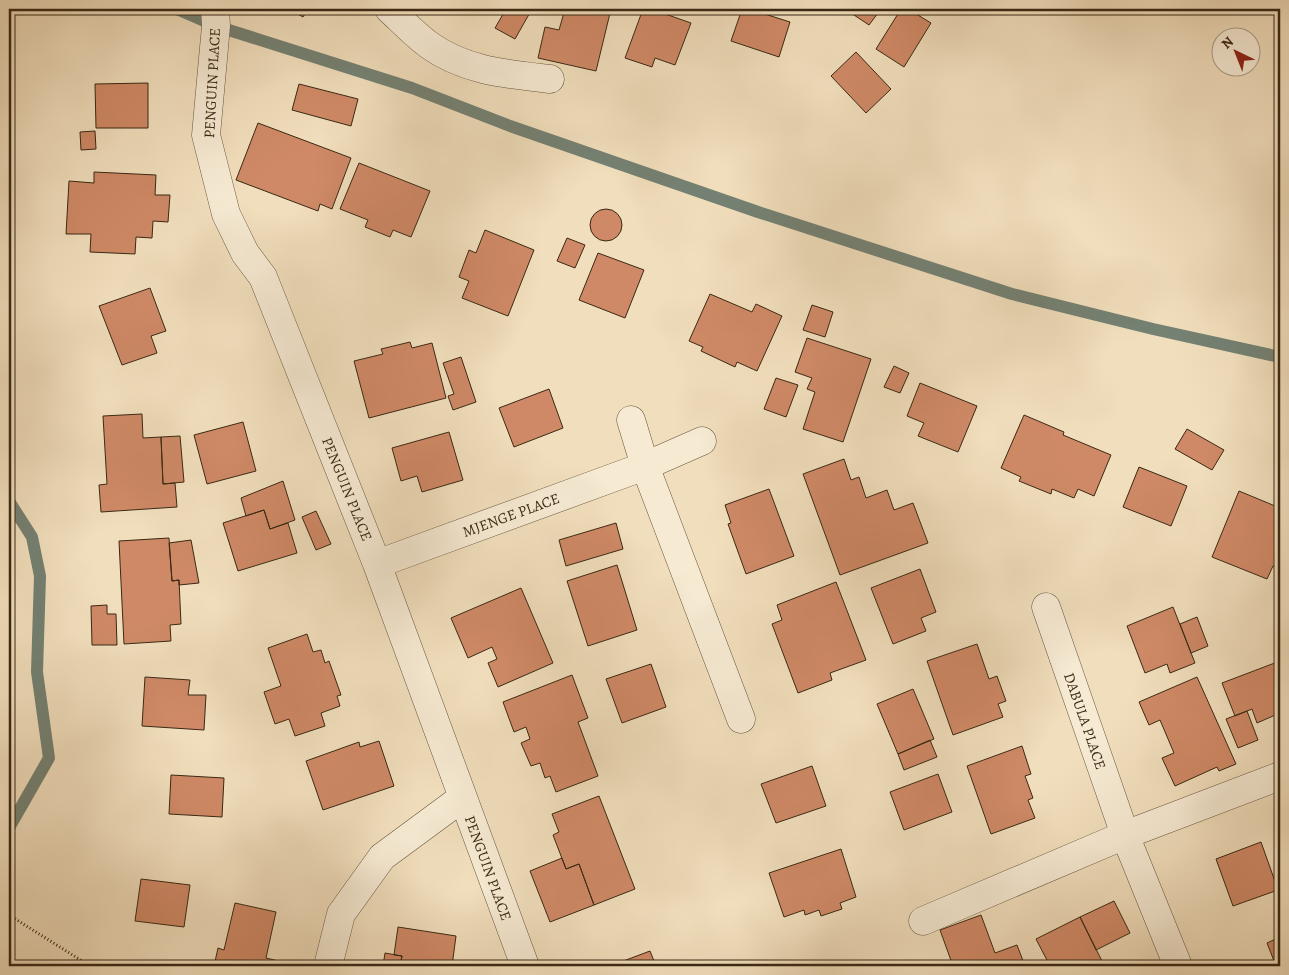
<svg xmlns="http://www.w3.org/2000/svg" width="1289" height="975" viewBox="0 0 1289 975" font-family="Alegreya,serif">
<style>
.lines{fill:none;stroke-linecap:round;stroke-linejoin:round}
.stream{stroke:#748173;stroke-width:12}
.building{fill:#cf8966;stroke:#392914}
.minor-casing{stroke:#67563e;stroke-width:29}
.path{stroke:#392914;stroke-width:3;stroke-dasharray:1 2.5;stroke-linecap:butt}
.minor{stroke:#f6ead3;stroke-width:28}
.labels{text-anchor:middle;stroke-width:4.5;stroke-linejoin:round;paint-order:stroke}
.street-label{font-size:15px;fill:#392914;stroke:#f6ead3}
</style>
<rect width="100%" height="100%" fill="#f1debc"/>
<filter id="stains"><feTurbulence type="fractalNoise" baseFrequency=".004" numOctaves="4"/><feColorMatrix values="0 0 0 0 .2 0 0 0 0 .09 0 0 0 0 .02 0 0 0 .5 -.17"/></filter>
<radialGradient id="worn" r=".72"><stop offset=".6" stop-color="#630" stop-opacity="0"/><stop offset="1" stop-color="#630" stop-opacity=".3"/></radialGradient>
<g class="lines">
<!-- stream -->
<path class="stream" d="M177 9 216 26 412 88 510 126 758 212 1012 294 1153 329 1280 357
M9 501 32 537 40 576 37 672 49 758 9 828"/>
</g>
<!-- building -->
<path class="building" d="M289 9H308L303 17Z
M506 9H532L515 39 495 28Z
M565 9H611L596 71 538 58 545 27 559 30Z
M643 9H651L691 23 675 65 655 58 652 67 625 58Z
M742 9H749L790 22 779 57 731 41Z
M845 9H881L869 25Z
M901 9H908L931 23 904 67 876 49Z
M856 52 891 89 866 113 831 76Z
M148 83V128H96L95 84Z
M299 84 358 99 351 126 292 110Z
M258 123 351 158 332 209 320 204 318 211 236 180Z
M95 131 96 149 81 150 80 132Z
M359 163 430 191 411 237 393 230 390 237 365 227 368 220 340 209Z
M94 172 156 175 155 195H170L168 222 153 221 152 238 136 237 135 254 90 252 91 234H66L69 181 94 183Z
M590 225a16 16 0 1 1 32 0a16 16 0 1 1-32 0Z
M485 230 534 250 508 316 462 298 469 281 459 277 469 250 476 253Z
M567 238 585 245 575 268 557 261Z
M598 253 644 270 625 318 579 300Z
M150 288 166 331 151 336 157 353 122 365 99 306Z
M710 294 752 312 756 304 782 316 757 371 737 362 735 367 701 351 703 347 689 341Z
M812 305 833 312 825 337 803 330Z
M807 338 871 359 843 442 803 429 815 392 807 389 812 378 795 372Z
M410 342 412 348 432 343 446 398 369 418 354 361 383 354 381 349Z
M461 357 476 402 453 410 448 396 454 394 443 363Z
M894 366 909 373 900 393 884 387Z
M776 378 798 385 786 417 764 409Z
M920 383 977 406 958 452 918 436 924 423 907 416Z
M549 389 563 428 514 447 499 408Z
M142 414 143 438 161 437 163 484 175 483 177 507 101 512 99 485 107 484 103 416Z
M1024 415 1064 432 1063 435 1111 455 1094 496 1078 489 1074 498 1052 489 1051 494 1019 481 1021 477 1001 468Z
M243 422 256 471 207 484 194 435Z
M1187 429 1224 450 1212 470 1175 449Z
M449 432 463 480 422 492 417 476 401 481 392 448Z
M180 436 184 482 163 484 161 437Z
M844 459 851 480 859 477 866 498 887 490 894 510 913 503 928 543 840 575 803 474Z
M1139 467 1187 486 1171 526 1123 507Z
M283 481 295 520 270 529 264 510 246 516 241 498Z
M769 489 794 556 746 574 728 524 731 523 725 505Z
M1239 491 1280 508V570L1273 566 1267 579 1212 557Z
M264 510 270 529 288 523 297 553 238 571 223 523Z
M316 511 331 544 316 550 302 517Z
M616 523 623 549 566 566 559 540Z
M169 538 172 581 179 580 181 624 170 625 171 641 124 644 119 541Z
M191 540 199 583 179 585V580L172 581 169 543Z
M617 565 637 630 588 646 567 581Z
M920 569 936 612 921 618 926 631 893 644 871 588Z
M836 582 866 660 830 673 832 680 798 693 772 624 782 620 777 605Z
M521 588 553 663 498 687 488 663 497 659 492 647 468 658 451 618Z
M107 605V614H116L117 645H92L91 606Z
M1173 607 1195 663 1170 673 1167 664 1145 673 1127 626Z
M1197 617 1208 646 1191 653 1180 624Z
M307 634 313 652 321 650 325 663 329 661 341 695 337 696 340 706 321 713 325 726 295 736 289 719 275 724 264 692 281 686 268 648Z
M977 644 989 679 997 676 1006 701 998 704 1003 717 953 735 927 661Z
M1280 661V713L1257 723 1252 709 1235 716 1222 683Z
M651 664 666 707 622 723 606 679Z
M572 675 588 718 578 722 598 776 556 792 550 776 545 778 540 763 531 766 521 743 530 739 526 727 514 732 503 702Z
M145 677 190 680 188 695H206L204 730 142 726Z
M1197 677 1236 764 1219 771 1217 767 1175 786 1162 758 1174 753 1160 720 1149 725 1139 702Z
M913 689 934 739 898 754 877 704Z
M1247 711 1258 740 1238 748 1226 719Z
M930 740 937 757 904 770 898 754Z
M379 741 394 786 323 810 306 761 359 742 360 747Z
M1022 746 1031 774 1025 776 1033 798 1028 800 1035 818 991 834 967 766Z
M812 766 826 806 776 823 761 784Z
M938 774 952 812 904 830 890 792Z
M171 775 224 778 222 817 169 814Z
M599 796 635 889 594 905 579 864 566 869 553 835 559 832 552 814Z
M1261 842 1278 890 1233 906 1216 859Z
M841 849 856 897 840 903 842 909 821 916 819 910 805 915 804 910 784 917 769 873Z
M562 858 566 869 579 864 594 905 550 922 530 871Z
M141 879 190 885 184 927 135 921Z
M1114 901 1130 933 1096 950 1080 917Z
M235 903 276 912 266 958 283 962 282 966H214L218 948 224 950Z
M981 915 995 953 1017 945 1025 966H953L940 930Z
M1080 917 1103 963 1097 966H1050L1036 939Z
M398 927 456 936 452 966H400L402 956 394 955Z
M1280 937V966H1276L1267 943Z
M650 951 656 966H610Z
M385 953 402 956 400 966H383Z"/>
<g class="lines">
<!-- minor casing -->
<g class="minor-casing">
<path id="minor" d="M215 9 216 26 206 135 226 214 245 253 263 277 377 564 525 966
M389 9C402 21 415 35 429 45 465 71 507 74 550 79
M631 420 645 466 741 719
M377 564 645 466 702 441
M1046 607 1125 835 1178 966
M923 921 1125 835 1280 776
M328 966 341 914 382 857 462 798"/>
</g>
<!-- path -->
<path class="path" d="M9 915 90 966"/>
<!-- minor -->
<use href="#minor" class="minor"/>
</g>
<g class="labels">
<!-- street labels -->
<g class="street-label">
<text transform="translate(212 83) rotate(-87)" y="5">PENGUIN PLACE</text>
<text transform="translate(347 489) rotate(68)" y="5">PENGUIN PLACE</text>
<text transform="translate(511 515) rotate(-20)" y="5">MJENGE PLACE</text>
<text transform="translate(1085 721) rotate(71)" y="5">DABULA PLACE</text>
<text transform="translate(488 868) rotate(70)" y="5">PENGUIN PLACE</text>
</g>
</g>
<!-- margin -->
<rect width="1289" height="975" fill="none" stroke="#f1debc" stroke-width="30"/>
<rect x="10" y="10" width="1269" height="955" fill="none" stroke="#392914" stroke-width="2.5"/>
<rect x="15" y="15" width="1259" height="945" fill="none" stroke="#392914"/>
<!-- north arrow -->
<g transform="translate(1236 52) rotate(317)"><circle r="24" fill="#f6ead3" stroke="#aa9d87"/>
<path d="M0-4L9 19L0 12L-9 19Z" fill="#8f2418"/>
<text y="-8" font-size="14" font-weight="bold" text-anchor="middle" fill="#392914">N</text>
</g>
<rect width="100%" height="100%" filter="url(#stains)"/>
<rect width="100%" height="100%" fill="url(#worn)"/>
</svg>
